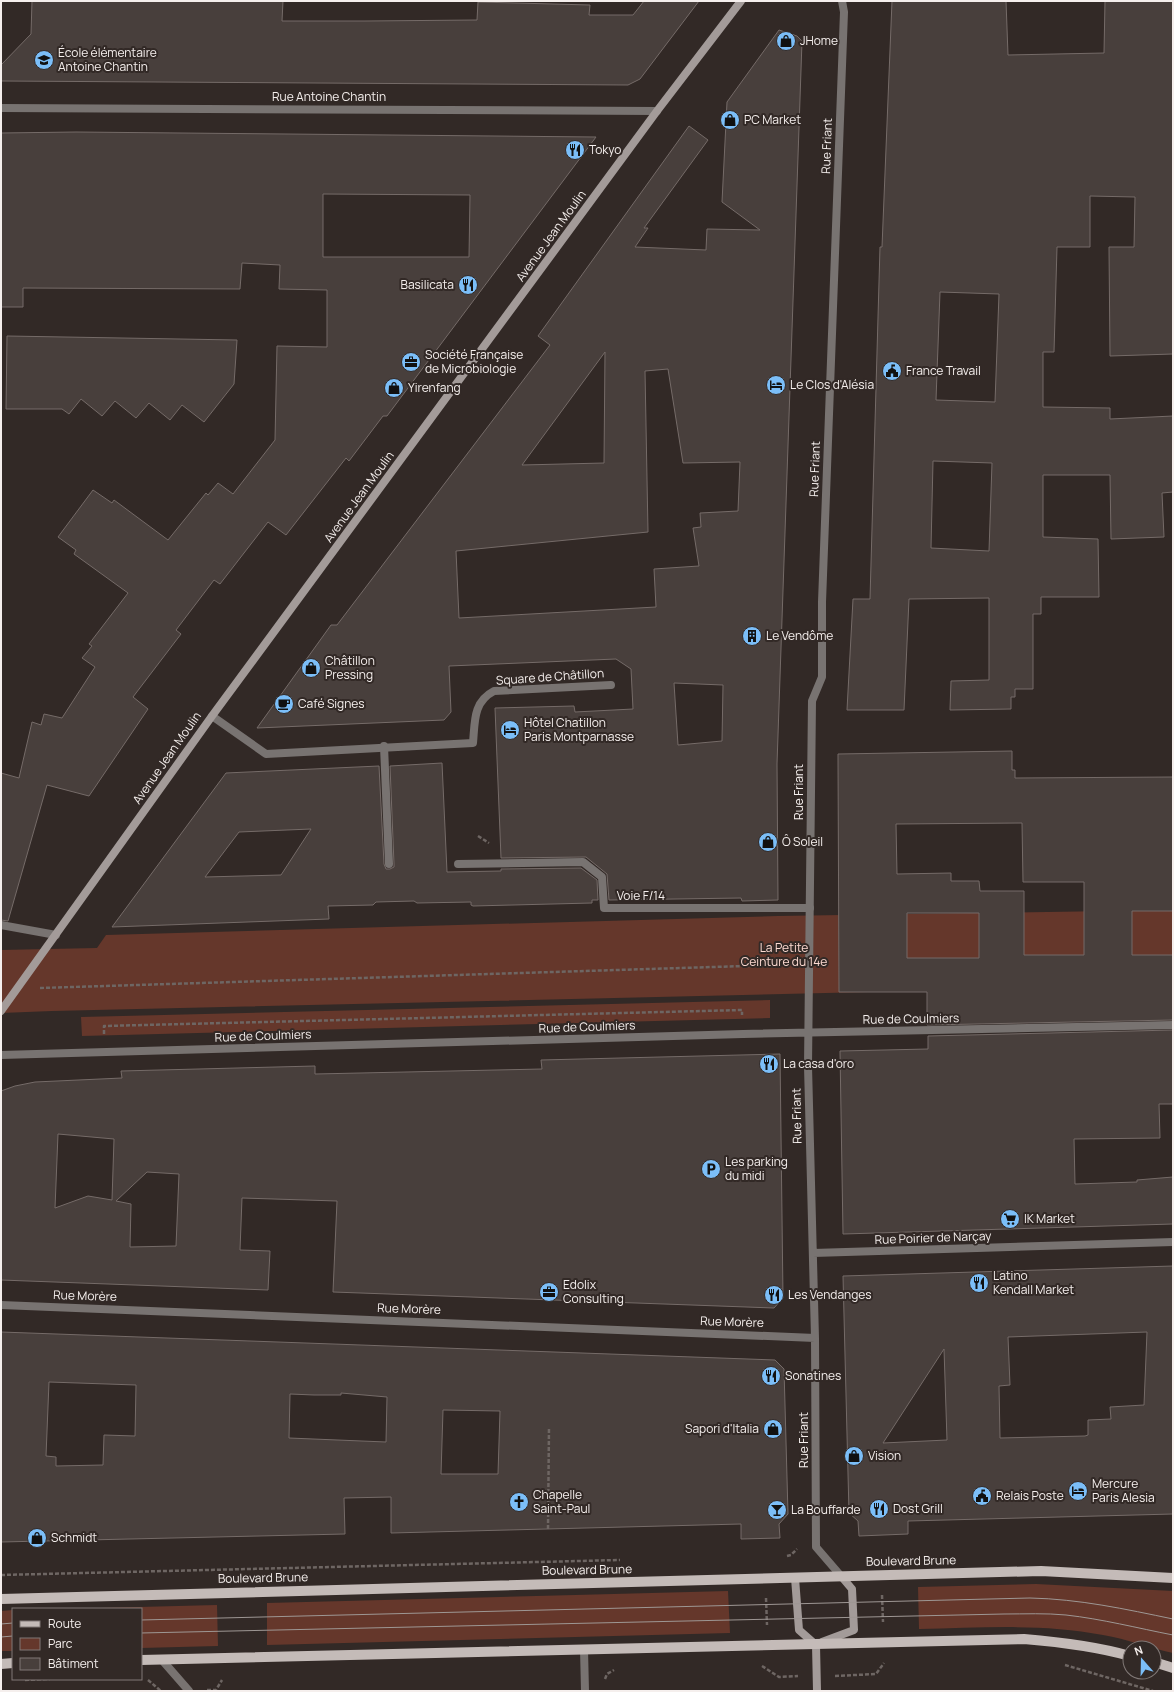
<svg xmlns="http://www.w3.org/2000/svg" width="1174" height="1692" viewBox="0 0 1174 1692" font-family="Manrope,sans-serif">
<style>
.green{fill:#65372b}
.building{fill:#483f3c;stroke:#756b68;fill-rule:evenodd}
.lines{fill:none;stroke-linecap:round;stroke-linejoin:round}
.path{stroke:#6e6663;stroke-width:2.5;stroke-dasharray:4 2;stroke-linecap:butt}
.lane{stroke:#787371;stroke-width:8}
.street{stroke:#787371;stroke-width:8}
.secondary{stroke:#a39b99;stroke-width:8}
.primary{stroke:#c4bbb8;stroke-width:10}
.tram{stroke:#9e9794;stroke-width:1}
.labels{text-anchor:middle;stroke-width:4;stroke-linejoin:round;paint-order:stroke}
.poi-label{font-size:12px;fill:#f5efed;stroke:#322926;text-anchor:start}
.street-label{font-size:12px;fill:#f5efed;stroke:#322926}
.park-label{font-size:12px;fill:#fedbd2;stroke:#322926}
</style>
<rect width="100%" height="100%" fill="#322926"/>
<!-- green -->
<path class="green" d="M1173 910V985L52 1011 1 1013V950L97 948 106 935 778 916Z
M770 1000V1018L82 1036 81 1017Z
M1036 1584 1173 1591V1653C1150 1648 1127 1639 1103 1635 1042 1623 980 1628 919 1629L918 1587Z
M728 1591 730 1633 267 1645V1603Z
M217 1605 218 1646 141 1648V1609H60Z
M13 1610V1651H1V1611Z"/>
<!-- building -->
<path class="building" d="M32 1H283L282 21H365L477 20 478 2 590 5 589 15H633L644 1H699L640 79 628 85 1 81V65L31 34Z
M892 1H1006L1008 55 1104 53 1105 1H1173V354L1110 356 1109 247H1134L1135 197 1090 196V247H1057L1054 352H1043V407L1110 408V419L1173 416V492L1162 493 1164 537 1111 539 1110 475H1043V537L1098 539 1099 597H1041V614H1033V689H1015V697H1011V709L950 710 951 681 989 680V598L909 599 904 710H847L853 599H870L880 247H882ZM940 292 999 294 995 402 936 400ZM933 461 992 463 989 551 931 548Z
M779 30 797 36 802 41 777 764 778 900 742 901 741 898 609 900 607 874 586 857 501 858 495 708 574 706 575 712 633 709 631 669 616 659 449 666 451 712 444 720 257 728 331 625H337L550 345 538 336 689 126 708 140 644 228H648L635 247 706 250 707 229 760 230 722 202 727 102ZM605 352 604 463 522 465ZM668 369 683 463 740 462 738 511 700 513 701 527 693 528 699 566 654 569 656 607 459 618 456 551 648 532 645 371ZM674 683 723 685 722 741 678 745Z
M76 132 596 137 387 416H383L349 461 346 458 286 535 268 522 220 584 214 580 176 630 181 634 133 697 148 709 89 796 47 785 8 921 1 920V773L19 778 32 722 41 725 44 714 62 718 95 667 82 658 92 646 89 644 128 593 74 554 76 550 58 537 93 490 112 503 114 500 168 540 206 493 208 495 218 483 233 494 275 440 277 346 327 347V290L279 289 280 265 242 263 240 289 23 288V307H1V133ZM323 194 470 195 469 257H323Z
M7 336 237 340 234 384 204 422 182 405 170 420 149 403 136 418 115 401 102 416 81 399 69 414 62 409H6Z
M1012 751V770H1015V778L1173 777V911H1132V955H1173V1020L927 1025V992H839L838 754ZM1022 823 1023 882H1084V955H1024V891H980L979 881H951V873L897 874 896 824ZM907 913H979V958H907Z
M442 763 447 872 501 871V869L581 868 597 880 598 900H592V903L473 906 471 905V902L417 903 414 901 376 902 373 905 328 906 329 919 112 927 226 773 379 766 384 864 386 869H390L394 867V864L390 766ZM311 829 281 875 205 877 239 832Z
M1173 1030V1104H1159L1160 1138 1074 1139 1075 1184 1137 1182V1180L1173 1177V1224L843 1234 840 1051 928 1049V1036Z
M780 1054 783 1298 774 1308 333 1292 337 1201 242 1198 240 1250 270 1251 268 1290 1 1280V1091L15 1086 35 1082 122 1078 121 1071 315 1066V1074L542 1069 541 1060ZM58 1134 114 1139 112 1200 88 1196 55 1208ZM147 1172 179 1174 176 1246 130 1247 131 1204 116 1201Z
M1173 1266V1514L908 1521V1534L859 1536 858 1521 849 1513 843 1276ZM1147 1332 1144 1405 1110 1407 1111 1419 1088 1420V1435L1085 1436 1000 1438 999 1386 1010 1385 1008 1337ZM944 1349 947 1440 883 1443Z
M1 1332 775 1360 784 1369 788 1514 779 1524 780 1538 741 1539V1524L391 1533V1497L344 1498 345 1534 1 1542ZM49 1382 136 1385 135 1436 104 1435 103 1465 56 1466V1457L46 1456ZM341 1393 387 1397 386 1442 289 1438 290 1394 314 1395H341ZM443 1410 500 1411 498 1474H441Z"/>
<g class="lines">
<!-- path -->
<path class="path" d="M478 836 489 843
M40 988 776 965
M104 1034V1026L742 1010V1015
M548 1529 549 1427
M787 1556 791 1555 797 1549
M1 1575 620 1560
M882 1595 883 1622
M766 1598 767 1625
M1065 1665 1153 1691
M762 1666 779 1677 798 1676
M835 1676 876 1674 884 1663
M605 1679 607 1674 614 1670
M25 1680 50 1679
M148 1680 161 1691
M207 1690H216L222 1680"/>
<!-- lane -->
<path class="lane" d="M384 746 389 864
M458 864 583 862 602 877 604 908H810"/>
<!-- street -->
<path class="street" d="M1 108 657 111
M212 716 266 754 473 743C475 721 473 702 494 691L611 685
M1 925 56 935
M1 1055 743 1034 1173 1025
M813 1253 1173 1242
M1 1305 815 1338
M841 1576 816 1547 815 1338 808 1066 812 701 822 677V602L844 12 842 1
M584 1649 585 1691
M162 1660 189 1691"/>
<!-- secondary -->
<path class="secondary" d="M1 1011 212 716 657 111 741 1
M795 1578 799 1630 816 1645 817 1691
M822 1642 854 1630 852 1589 841 1576"/>
<!-- primary -->
<path class="primary" d="M1 1599 1041 1571 1173 1578
M141 1660 1024 1639C1060 1642 1095 1646 1130 1656
M1154 1662 1173 1668
M1 1664 13 1663"/>
<!-- tram -->
<path class="tram" d="M141 1620 1030 1598C1079 1599 1125 1609 1173 1619
M1 1624 13 1623
M141 1633 1004 1614C1025 1614 1046 1613 1066 1615 1102 1619 1137 1628 1173 1635
M1 1637 13 1636"/>
</g>
<!-- icons -->
<defs>
<g id="shop-disc" transform="scale(1)"><circle r="9.5" fill="#7bbef8" stroke="#322926"/><path d="M-5-2.5h2.3a2.7 3.5 0 0 1 5.4 0H5L5.5 6h-11ZM-1.5-2.5h3a1.5 2.3 0 0 0-3 0Z" fill="#111"/></g>
<g id="school-disc" transform="scale(1)"><circle r="9.5" fill="#7bbef8" stroke="#322926"/><path d="M0-5L7-2L0 1L-7-2ZM-4 1L0 2.5L4 1V4Q0 6-4 4Z" fill="#111"/></g>
<g id="restaurant-disc" transform="scale(1)"><circle r="9.5" fill="#7bbef8" stroke="#322926"/><path d="M-5-6h1v4h1v-4h1v4h1v-4h1v5L-1.5 .5V6h-2V.5L-5-1ZM5-6V6H3V1.5H1.5Q1.5-4 5-6Z" fill="#111"/></g>
<g id="office-disc" transform="scale(1)"><circle r="9.5" fill="#7bbef8" stroke="#322926"/><path d="M-6-3h4V-5.5h4V-3h4V5H-6ZM-1-4.5V-3h2v-1.5ZM-6 0V1H6V0Z" fill="#111"/></g>
<g id="civic-disc" transform="scale(1)"><circle r="9.5" fill="#7bbef8" stroke="#322926"/><path d="M-.6-6.5H3V-4.5H.6V-3L4-1V1h2V6H-6V1h2V-1L-.6-3ZM-1.2 2.5V6h2.4V2.5Z" fill="#111"/></g>
<g id="hotel-disc" transform="scale(1)"><circle r="9.5" fill="#7bbef8" stroke="#322926"/><path d="M-6-4.5h1.5V1H6V5H4.5V3h-9V5H-6ZM-4 0a1.8 1.8 0 1 1 3.6 0ZM.5 0V-2.5h3Q6-2.5 6 0Z" fill="#111"/></g>
<g id="building-disc" transform="scale(1)"><circle r="9.5" fill="#7bbef8" stroke="#322926"/><path d="M-4-6H4V6H1V3H-1V6H-4ZM-2.5-4.3h1.7v1.8h-1.7ZM.8-4.3h1.7v1.8H.8ZM-2.5-1h1.7V.8h-1.7ZM.8-1h1.7V.8H.8Z" fill="#111"/></g>
<g id="cafe-disc" transform="scale(1)"><circle r="9.5" fill="#7bbef8" stroke="#322926"/><path d="M-5.5-4.5H6V0H3Q3 3.5 0 3.5H-2.5Q-5.5 3.5-5.5 0ZM3-3.2v2h1.7v-2ZM-6 4.5H4V6H-6Z" fill="#111"/></g>
<g id="parking-disc" transform="scale(1)"><circle r="9.5" fill="#7bbef8" stroke="#322926"/><path d="M-3.5-5.5H1a3.5 3.5 0 0 1 0 7H-1V5.5H-3.5ZM-1-3.4V-.6H.8a1.4 1.4 0 0 0 0-2.8Z" fill="#111"/></g>
<g id="supermarket-disc" transform="scale(1)"><circle r="9.5" fill="#7bbef8" stroke="#322926"/><path d="M-6-5.5h2.5l.6 2H6L4.5 2H-2.5L-4.4-4H-6ZM-1.5 3.2a1.3 1.3 0 1 0 .1 0ZM3 3.2a1.3 1.3 0 1 0 .1 0Z" fill="#111"/></g>
<g id="church-disc" transform="scale(1)"><circle r="9.5" fill="#7bbef8" stroke="#322926"/><path d="M-1.2-6h2.4v3.5h3.3v2.4h-3.3V6h-2.4V-.1h-3.3v-2.4h3.3Z" fill="#111"/></g>
<g id="bar-disc" transform="scale(1)"><circle r="9.5" fill="#7bbef8" stroke="#322926"/><path d="M-6-5H6L.8 .8V4.5H3.5V6h-7V4.5H-.8V.8Z" fill="#111"/></g>
</defs>
<g fill-rule="evenodd">
<use href="#shop-disc" x="786" y="41"/>
<use href="#school-disc" x="44" y="60"/>
<use href="#shop-disc" x="730" y="120"/>
<use href="#restaurant-disc" x="575" y="150"/>
<use href="#restaurant-disc" x="468" y="285"/>
<use href="#office-disc" x="411" y="362"/>
<use href="#civic-disc" x="892" y="371"/>
<use href="#hotel-disc" x="776" y="385"/>
<use href="#shop-disc" x="394" y="388"/>
<use href="#building-disc" x="752" y="636"/>
<use href="#shop-disc" x="311" y="668"/>
<use href="#cafe-disc" x="284" y="704"/>
<use href="#hotel-disc" x="510" y="730"/>
<use href="#shop-disc" x="768" y="842"/>
<use href="#restaurant-disc" x="769" y="1064"/>
<use href="#parking-disc" x="711" y="1169"/>
<use href="#supermarket-disc" x="1010" y="1219"/>
<use href="#restaurant-disc" x="979" y="1283"/>
<use href="#office-disc" x="549" y="1292"/>
<use href="#restaurant-disc" x="774" y="1295"/>
<use href="#restaurant-disc" x="771" y="1376"/>
<use href="#shop-disc" x="773" y="1429"/>
<use href="#shop-disc" x="854" y="1456"/>
<use href="#hotel-disc" x="1078" y="1491"/>
<use href="#civic-disc" x="982" y="1496"/>
<use href="#church-disc" x="519" y="1502"/>
<use href="#restaurant-disc" x="879" y="1509"/>
<use href="#bar-disc" x="777" y="1510"/>
<use href="#shop-disc" x="37" y="1538"/>
</g>
<g class="labels">
<!-- poi labels -->
<g class="poi-label">
<text x="800" y="45">JHome</text>
<text x="58" y="57">École élémentaire<tspan x="58" dy="14">Antoine Chantin</tspan></text>
<text x="744" y="124">PC Market</text>
<text x="589" y="154">Tokyo</text>
<text x="454" y="289" text-anchor="end">Basilicata</text>
<text x="425" y="359">Société Française<tspan x="425" dy="14">de Microbiologie</tspan></text>
<text x="906" y="375">France Travail</text>
<text x="790" y="389">Le Clos d'Alésia</text>
<text x="408" y="392">Yirenfang</text>
<text x="766" y="640">Le Vendôme</text>
<text x="325" y="665">Châtillon<tspan x="325" dy="14">Pressing</tspan></text>
<text x="298" y="708">Café Signes</text>
<text x="524" y="727">Hôtel Chatillon<tspan x="524" dy="14">Paris Montparnasse</tspan></text>
<text x="782" y="846">Ô Soleil</text>
<text x="783" y="1068">La casa d'oro</text>
<text x="725" y="1166">Les parking<tspan x="725" dy="14">du midi</tspan></text>
<text x="1024" y="1223">IK Market</text>
<text x="993" y="1280">Latino<tspan x="993" dy="14">Kendall Market</tspan></text>
<text x="563" y="1289">Edolix<tspan x="563" dy="14">Consulting</tspan></text>
<text x="788" y="1299">Les Vendanges</text>
<text x="785" y="1380">Sonatines</text>
<text x="759" y="1433" text-anchor="end">Sapori d'Italia</text>
<text x="868" y="1460">Vision</text>
<text x="1092" y="1488">Mercure<tspan x="1092" dy="14">Paris Alesia</tspan></text>
<text x="533" y="1499">Chapelle<tspan x="533" dy="14">Saint-Paul</tspan></text>
<text x="996" y="1500">Relais Poste</text>
<text x="893" y="1513">Dost Grill</text>
<text x="791" y="1514">La Bouffarde</text>
<text x="51" y="1542">Schmidt</text>
</g>
<!-- street labels -->
<g class="street-label">
<text x="329" y="101">Rue Antoine Chantin</text>
<text transform="translate(827 146) rotate(-88)" y="4">Rue Friant</text>
<text transform="translate(551 236) rotate(-54)" y="4">Avenue Jean Moulin</text>
<text transform="translate(815 469) rotate(-88)" y="4">Rue Friant</text>
<text transform="translate(359 497) rotate(-54)" y="4">Avenue Jean Moulin</text>
<text transform="translate(550 677) rotate(-4)" y="4">Square de Châtillon</text>
<text transform="translate(167 758) rotate(-55)" y="4">Avenue Jean Moulin</text>
<text transform="translate(799 792) rotate(-90)" y="4">Rue Friant</text>
<text x="641" y="900">Voie F/14</text>
<text transform="translate(911 1019) rotate(-1)" y="4">Rue de Coulmiers</text>
<text transform="translate(587 1027) rotate(-2)" y="4">Rue de Coulmiers</text>
<text transform="translate(263 1036) rotate(-2)" y="4">Rue de Coulmiers</text>
<text transform="translate(797 1116) rotate(-91)" y="4">Rue Friant</text>
<text transform="translate(933 1238) rotate(-2)" y="4">Rue Poirier de Narçay</text>
<text transform="translate(85 1296) rotate(2)" y="4">Rue Morère</text>
<text transform="translate(409 1309) rotate(2)" y="4">Rue Morère</text>
<text transform="translate(732 1322) rotate(2)" y="4">Rue Morère</text>
<text transform="translate(804 1440) rotate(-90)" y="4">Rue Friant</text>
<text transform="translate(911 1561) rotate(-1)" y="4">Boulevard Brune</text>
<text transform="translate(587 1570) rotate(-1)" y="4">Boulevard Brune</text>
<text transform="translate(263 1578) rotate(-1)" y="4">Boulevard Brune</text>
</g>
<!-- park labels -->
<g class="park-label">
<text x="784" y="952">La Petite<tspan x="784" dy="14">Ceinture du 14e</tspan></text>
</g>
</g>
<!-- border -->
<rect width="1174" height="1692" fill="none" stroke="#f5efed" stroke-width="4"/>
<!-- legend -->
<rect x="12" y="1608" width="130" height="72" fill="#322926" stroke="#807876"/>
<rect x="20" y="1621" width="20" height="6" fill="#c4bbb8" stroke="#807876"/>
<text x="48" y="1628" font-size="12" fill="#f5efed">Route</text>
<rect x="20" y="1638" width="20" height="12" fill="#65372b" stroke="#807876"/>
<text x="48" y="1648" font-size="12" fill="#f5efed">Parc</text>
<rect x="20" y="1658" width="20" height="12" fill="#483f3c" stroke="#807876"/>
<text x="48" y="1668" font-size="12" fill="#f5efed">Bâtiment</text>
<!-- north arrow -->
<g transform="translate(1142 1660) rotate(340)"><circle r="19" fill="#322926" stroke="#807876"/>
<path d="M0-3L7 15L0 10L-7 15Z" fill="#7bbef8"/>
<text y="-6" font-size="11" font-weight="bold" text-anchor="middle" fill="#f5efed">N</text>
</g>
</svg>
